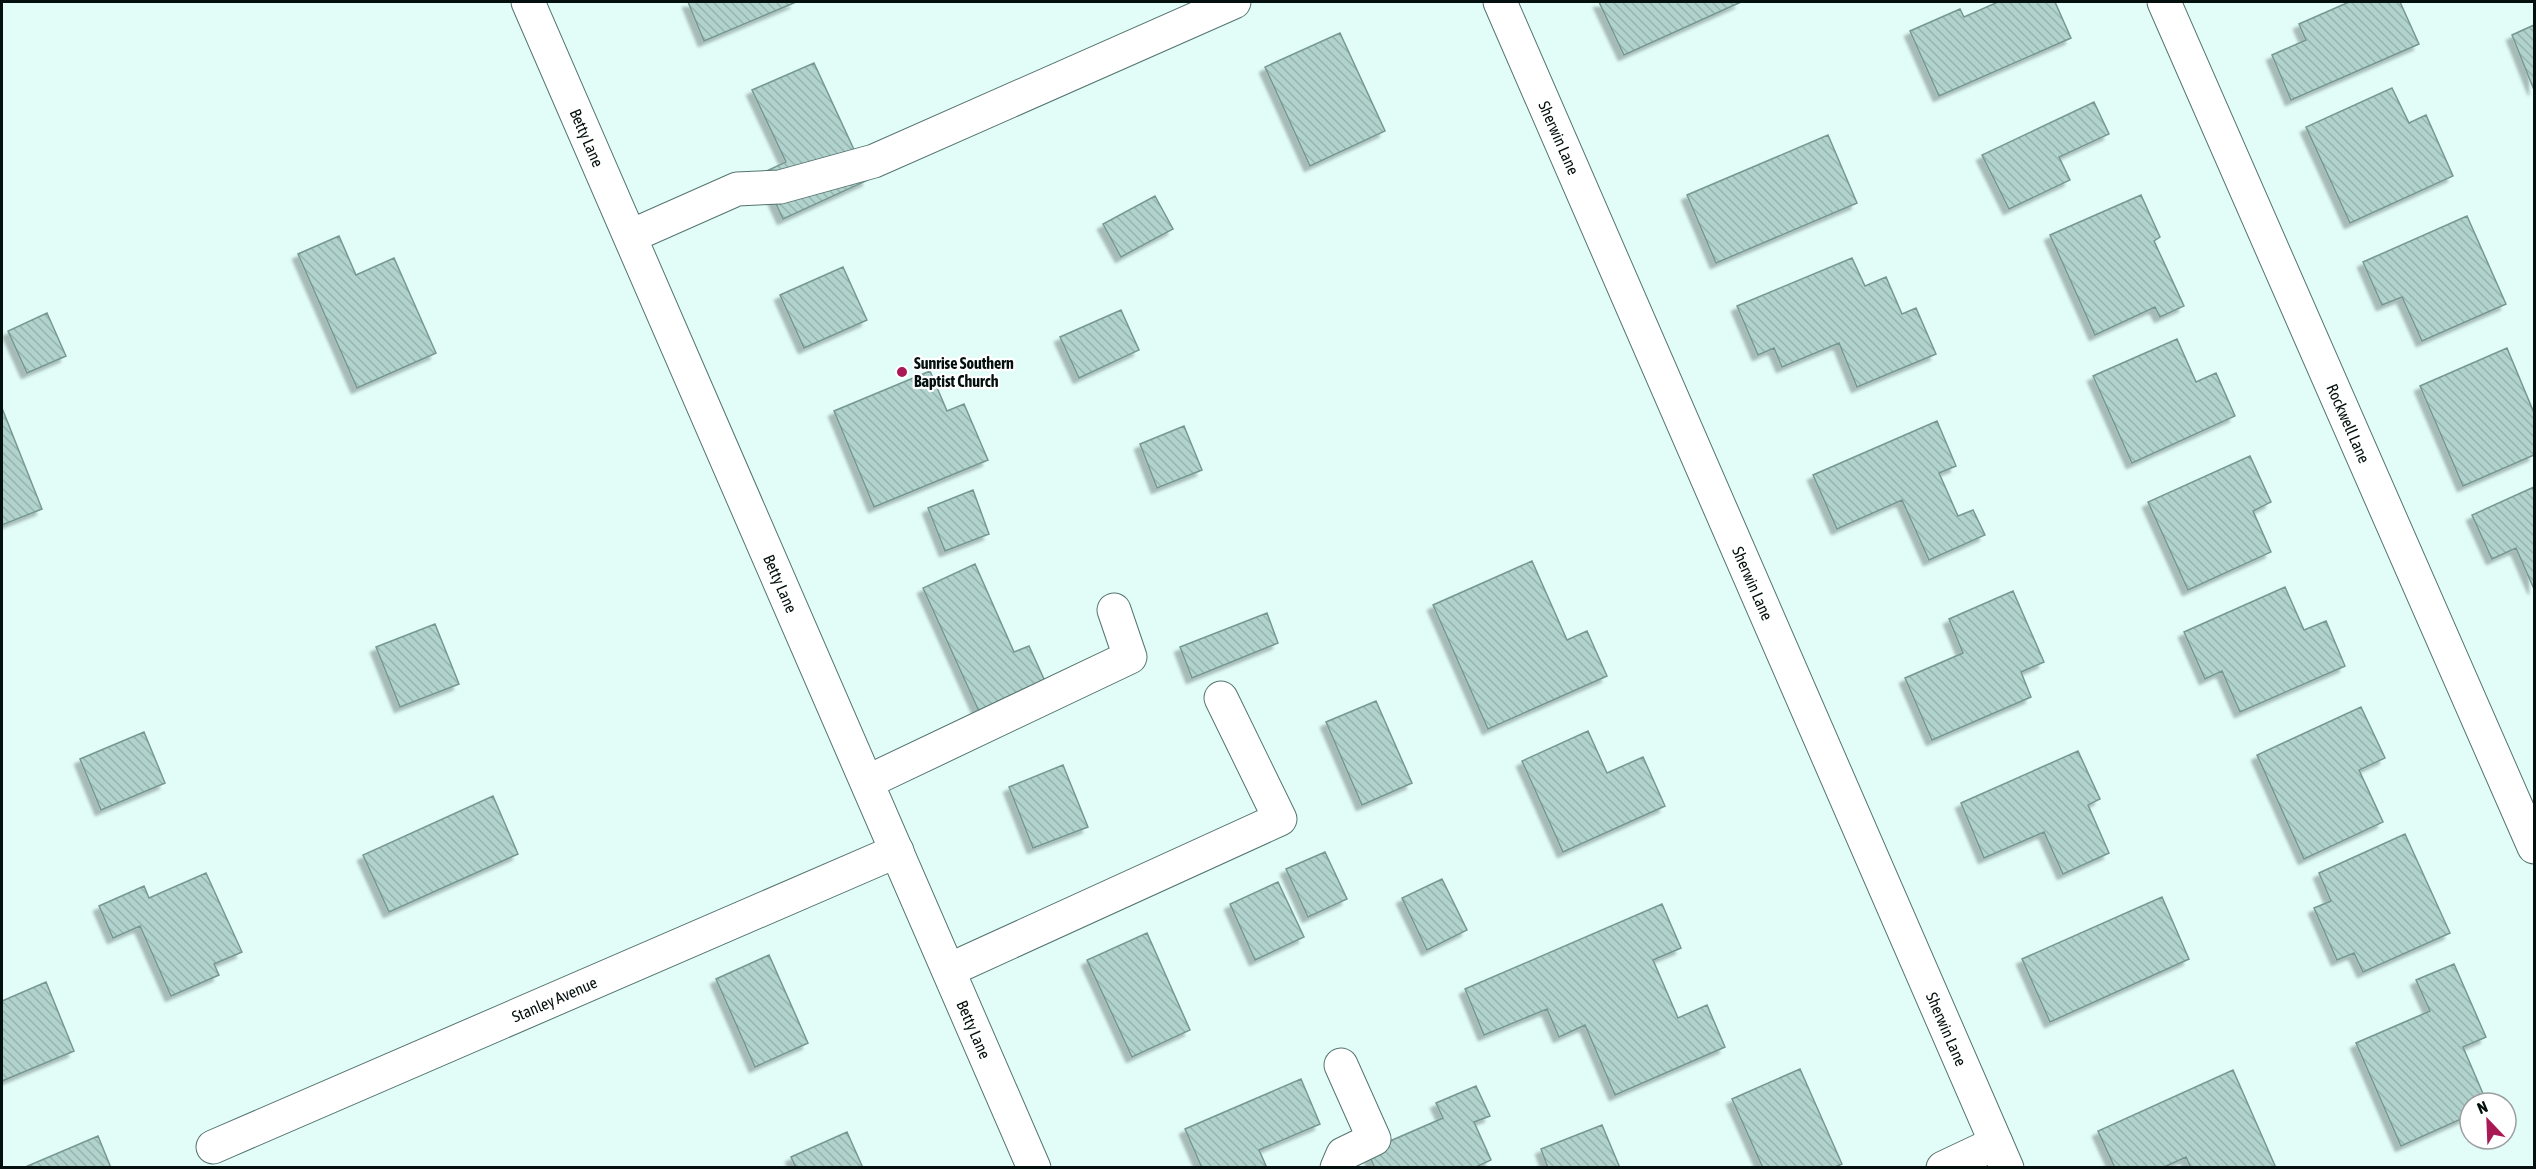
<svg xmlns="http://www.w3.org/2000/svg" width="2536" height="1169" viewBox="0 0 2536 1169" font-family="'Asap Condensed',sans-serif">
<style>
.building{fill:url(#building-back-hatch);stroke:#779892;stroke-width:1.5;filter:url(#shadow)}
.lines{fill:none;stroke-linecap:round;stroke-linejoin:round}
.minor-casing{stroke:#55746f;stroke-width:35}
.minor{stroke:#fff;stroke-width:33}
.poi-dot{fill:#a91955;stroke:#fff;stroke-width:2}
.labels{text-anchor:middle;stroke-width:4.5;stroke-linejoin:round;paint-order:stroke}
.street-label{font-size:16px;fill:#04100e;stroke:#fff}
.poi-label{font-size:16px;font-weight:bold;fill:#04100e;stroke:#fff;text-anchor:start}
</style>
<defs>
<pattern id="building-back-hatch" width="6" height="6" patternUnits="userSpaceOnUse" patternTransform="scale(1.5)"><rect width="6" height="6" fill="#b1d3cd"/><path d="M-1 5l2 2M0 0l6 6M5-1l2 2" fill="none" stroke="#97b4af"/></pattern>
<filter id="shadow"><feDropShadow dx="-5.5" dy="5.5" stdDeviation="1.5" flood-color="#0004"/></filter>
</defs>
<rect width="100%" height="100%" fill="#e2fdf8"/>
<!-- building -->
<path class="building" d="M688 2H796L704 41Z
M1599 2H1741L1624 55Z
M1998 2H2055L2071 38 1939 96 1910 31 1960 9 1964 17Z
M2349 2H2400L2419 44 2291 100 2272 55 2306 40 2299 24Z
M2534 25V90L2512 35Z
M1340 33 1385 131 1310 166 1265 67Z
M814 63 868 180 783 219 762 173 786 162 752 90Z
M2392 88 2409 123 2426 115 2453 176 2350 223 2306 127Z
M2094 102 2109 134 2059 157 2070 180 2009 209 1982 155Z
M1828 135 1857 203 1716 263 1687 195Z
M2141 195 2160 237 2154 241 2184 306 2160 317 2155 307 2095 335 2050 235Z
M1155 196 1173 229 1121 257 1103 224Z
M2467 216 2506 304 2422 341 2402 297 2382 305 2363 262Z
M339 236 356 275 394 258 436 353 357 388 298 254Z
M1852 258 1865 286 1886 277 1902 314 1916 308 1936 354 1857 387 1839 343 1782 367 1774 348 1758 355 1737 306Z
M843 267 867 320 804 348 780 295Z
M1121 310 1139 350 1079 378 1060 337Z
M47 313 66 356 27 373 8 331Z
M2177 339 2196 382 2216 373 2235 416 2132 463 2093 376Z
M2507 348 2534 413V455L2463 486 2420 386Z
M930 371 947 411 964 404 988 460 874 507 834 411Z
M2 408 42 509 2 525Z
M1937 421 1956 466 1939 473 1958 516 1973 510 1985 535 1929 560 1902 500 1837 529 1813 475Z
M1184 426 1202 470 1157 488 1140 444Z
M2250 456 2271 502 2253 511 2271 552 2188 590 2148 502Z
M2534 487V589L2516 548 2492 559 2472 515Z
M973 490 989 534 945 551 928 508Z
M1532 561 1567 640 1587 631 1607 676 1488 729 1433 605Z
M975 564 1014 652 1029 646 1048 688 982 718 923 588Z
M2285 587 2304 630 2326 621 2345 666 2240 712 2222 671 2205 679 2184 632Z
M2013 591 2044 662 2021 672 2031 697 1932 740 1905 678 1963 653 1949 619Z
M1267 613 1278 643 1192 678 1180 647Z
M435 624 459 684 400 707 376 647Z
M1376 701 1412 783 1362 805 1326 722Z
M2361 707 2385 758 2359 770 2383 822 2304 859 2257 755Z
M1588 731 1607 773 1643 757 1665 806 1563 852 1522 761Z
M144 732 165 783 101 810 80 759Z
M2078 751 2100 799 2088 805 2109 853 2063 874 2044 832 1984 858 1961 803Z
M1063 765 1088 827 1033 848 1009 787Z
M493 796 518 854 389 912 363 855Z
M2405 834 2450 933 2363 972 2354 953 2337 960 2314 908 2331 901 2319 873Z
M1325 852 1347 899 1308 917 1286 869Z
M206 873 242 952 214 964 219 975 171 996 140 926 113 938 99 906 144 886 149 898Z
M1442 879 1467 930 1427 950 1402 898Z
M1278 882 1304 937 1255 960 1230 904Z
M2162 897 2189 959 2050 1022 2022 959Z
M1662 904 1681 948 1653 960 1678 1018 1707 1005 1725 1047 1615 1095 1585 1025 1559 1037 1547 1009 1484 1035 1465 989Z
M1147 933 1190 1030 1132 1057 1087 960Z
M769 955 808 1043 755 1067 716 979Z
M2454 964 2486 1037 2463 1047 2487 1103H2470V1115L2401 1146 2356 1043 2430 1011 2416 980Z
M46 982 74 1051 2 1081V1001Z
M1800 1069 1842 1164 1833 1168H1763L1732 1099Z
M2233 1070 2276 1168H2191L2186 1157 2162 1168H2115L2098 1131Z
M1301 1079 1320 1124 1259 1150 1267 1168H1202L1185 1129Z
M1476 1086 1490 1116 1474 1122 1491 1160 1474 1168H1375L1367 1151 1443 1118 1436 1103Z
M1602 1125 1620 1168H1548L1541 1149Z
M847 1132 863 1168H796L791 1157Z
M98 1136 111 1168H23Z"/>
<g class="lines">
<!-- minor casing -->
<g class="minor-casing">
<g id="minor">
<path id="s1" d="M528 2 1034 1168"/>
<path id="s2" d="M1500 2 2007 1168"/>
<path id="s3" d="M2164 2 2534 847"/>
<path d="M631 236 737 189 780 187 874 161 1234 2"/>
<path d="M867 782 1130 657 1114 610"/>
<path d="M949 970 1280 819 1221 698"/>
<path id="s4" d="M213 1147 897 851"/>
<path d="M1337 1168 1343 1154 1374 1139 1341 1065"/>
<path d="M1943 1168 1996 1143"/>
</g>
</g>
<!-- minor -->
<use href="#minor" class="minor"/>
</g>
<!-- markers -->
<circle class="poi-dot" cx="902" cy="372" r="6"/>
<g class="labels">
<!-- street labels -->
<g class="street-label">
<text dy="6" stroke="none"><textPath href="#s1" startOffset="148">Betty Lane</textPath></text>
<text dy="6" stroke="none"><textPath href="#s2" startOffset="148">Sherwin Lane</textPath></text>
<text dy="6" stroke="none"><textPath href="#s3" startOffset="460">Rockwell Lane</textPath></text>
<text dy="6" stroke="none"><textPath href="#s1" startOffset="634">Betty Lane</textPath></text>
<text dy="6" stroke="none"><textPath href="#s2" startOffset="634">Sherwin Lane</textPath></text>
<text dy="6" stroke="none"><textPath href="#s4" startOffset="372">Stanley Avenue</textPath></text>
<text dy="6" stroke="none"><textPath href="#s1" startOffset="1120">Betty Lane</textPath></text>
<text dy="6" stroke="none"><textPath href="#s2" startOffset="1120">Sherwin Lane</textPath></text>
</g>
<!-- poi labels -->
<g class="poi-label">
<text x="914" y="369">Sunrise Southern<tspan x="914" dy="18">Baptist Church</tspan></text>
</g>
</g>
<!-- border -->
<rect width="2536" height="1169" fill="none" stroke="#04100e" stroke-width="6"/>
<!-- north arrow -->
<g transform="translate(2488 1121) rotate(337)"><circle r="28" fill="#ffffff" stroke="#9b9f9f" stroke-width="1.5"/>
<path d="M0-4.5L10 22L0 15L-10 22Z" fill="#a91955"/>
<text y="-9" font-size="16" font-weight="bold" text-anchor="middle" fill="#04100e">N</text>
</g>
</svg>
